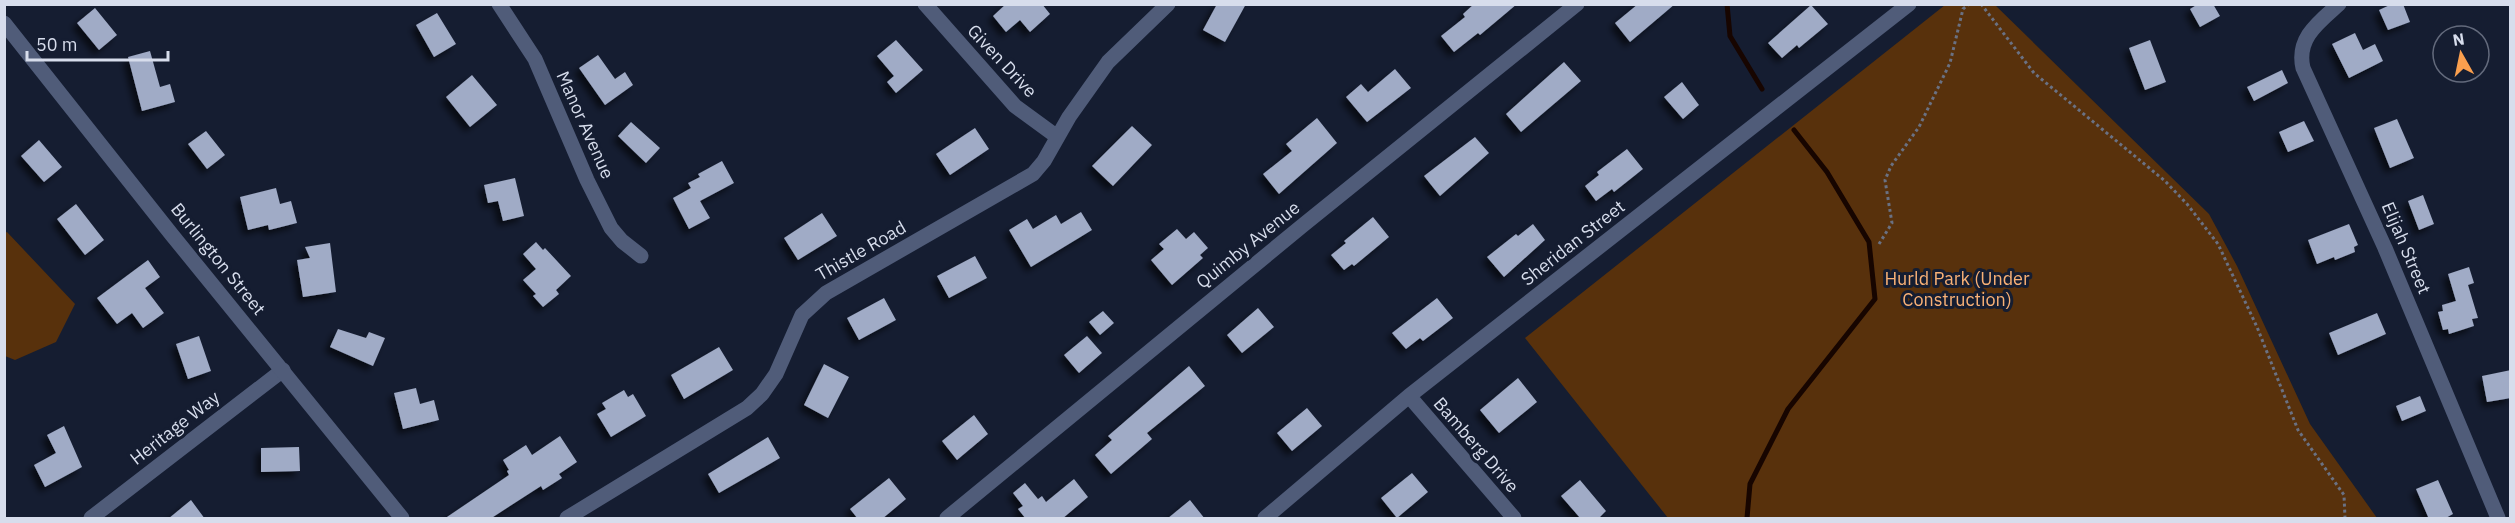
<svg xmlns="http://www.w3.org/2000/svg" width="2515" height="523" viewBox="0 0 2515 523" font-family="'IBM Plex Sans',sans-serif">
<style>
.green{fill:#58310c}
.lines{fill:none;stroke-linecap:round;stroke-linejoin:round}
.stream{stroke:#170500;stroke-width:5}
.building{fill:#a0abc6;filter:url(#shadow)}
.path{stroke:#6a7183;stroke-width:3;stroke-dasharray:3 3;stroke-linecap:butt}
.minor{stroke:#505c79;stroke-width:15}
.tertiary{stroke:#505c79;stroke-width:15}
.labels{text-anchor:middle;stroke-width:6;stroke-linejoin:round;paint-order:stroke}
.street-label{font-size:18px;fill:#d7ddec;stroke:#151d31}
.park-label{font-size:18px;fill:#f9b176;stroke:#151d31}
</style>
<defs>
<filter id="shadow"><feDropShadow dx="-5" dy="5" stdDeviation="3" flood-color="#0009"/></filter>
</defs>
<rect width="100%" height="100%" fill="#151d31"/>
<!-- green -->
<path class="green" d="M1945 5H1995L2209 214 2237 266 2310 424 2377 518H1668L1525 338Z
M7 232 75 304 56 342 15 360 5 356 4 233Z"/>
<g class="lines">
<!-- stream -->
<path class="stream" d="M1727 4 1730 36 1762 89
M1747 518 1750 484 1788 409 1875 299 1869 242 1827 172 1794 130"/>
</g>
<!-- building -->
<path class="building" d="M1006 4H1042L1050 14 1030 32 1020 20 1006 32 993 16Z
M1217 4H1246L1225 42 1203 30Z
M1474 4H1517L1480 35 1478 33 1454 52 1441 36 1465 17 1463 14Z
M1638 4H1675L1630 42 1615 23Z
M2198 4H2213L2220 16 2200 27 2190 9Z
M2392 4H2403L2410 22 2388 30 2379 10Z
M1811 5 1828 24 1799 48 1797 45 1782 58 1768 43Z
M95 8 117 35 99 50 77 23Z
M437 13 456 44 434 57 416 25Z
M2355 33 2363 50 2375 44 2383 61 2349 78 2332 44Z
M896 40 923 70 896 93 887 82 894 76 877 56Z
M2150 40 2166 82 2145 90 2129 48Z
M150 51 160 87 170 84 175 102 142 111 128 57Z
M598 55 615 79 625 72 633 85 605 105 579 68Z
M1564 62 1581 81 1521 132 1506 114Z
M1395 69 1411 88 1367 122 1346 97 1361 84 1368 92Z
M2282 70 2288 83 2254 101 2247 87Z
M472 75 497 105 470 127 446 97Z
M1682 82 1699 105 1683 119 1664 97Z
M1317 118 1337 143 1279 194 1263 174 1292 151 1286 144Z
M2397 119 2414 158 2390 168 2374 128Z
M2304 121 2314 141 2288 152 2279 132Z
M631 122 660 148 646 163 618 136Z
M1132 126 1152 145 1113 186 1092 166Z
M975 128 989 149 950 175 936 154Z
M206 131 225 155 207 169 188 144Z
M1475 137 1489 153 1440 196 1424 176Z
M39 140 62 167 44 182 21 156Z
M1627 149 1643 169 1614 192 1612 189 1596 201 1585 186 1599 175 1597 172Z
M722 161 734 183 700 201 710 218 689 229 673 198 691 188 688 183 700 177 698 174Z
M515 178 524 216 503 221 498 201 488 203 484 185Z
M276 188 280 204 291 201 297 223 269 230 268 225 248 230 240 197Z
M2423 195 2434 224 2419 230 2408 201Z
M76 204 104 240 85 255 57 219Z
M1081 212 1092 230 1031 267 1009 230 1027 219 1033 229 1056 215 1061 224Z
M822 213 837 236 798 260 784 238Z
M1373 217 1389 237 1354 266 1352 264 1344 270 1331 255 1346 243 1344 241Z
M1533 224 1545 240 1504 277 1487 257 1516 234 1518 236Z
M2349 224 2358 245 2354 247 2355 252 2335 260 2334 257 2317 264 2308 240Z
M1177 229 1186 239 1194 232 1208 248 1200 255 1203 258 1172 285 1151 260 1164 249 1159 244Z
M536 242 543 250 545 248 571 276 556 290 559 294 543 307 533 296 536 294 523 280 536 269 523 254Z
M330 243 336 292 303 297 297 260 310 258 305 247Z
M975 256 987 278 949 298 937 276Z
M148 260 160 277 145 288 164 313 143 328 132 313 117 324 97 298Z
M2469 267 2474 283 2468 285 2478 318 2472 319 2474 326 2449 334 2448 329 2443 330 2438 312 2443 311 2442 305 2456 301 2448 274Z
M884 298 896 320 859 340 847 318Z
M1437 298 1453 318 1423 341 1420 338 1406 349 1392 333Z
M1258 308 1274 327 1242 353 1227 335Z
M1103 311 1114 323 1100 335 1089 322Z
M2377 313 2386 334 2338 355 2329 333Z
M338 329 366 338 369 332 385 338 373 366 330 347Z
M199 336 211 371 188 379 176 344Z
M1087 336 1102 353 1079 373 1064 355Z
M719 347 733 370 684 399 671 375Z
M824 364 849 377 828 418 804 405Z
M1189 366 1205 386 1147 433 1152 439 1111 474 1095 455 1112 440 1108 436Z
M2511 370V398L2487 402 2482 376Z
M1518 378 1537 402 1499 433 1480 410Z
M416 388 420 404 434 400 439 420 403 429 394 393Z
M624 390 628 397 633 394 646 416 611 437 597 414 606 409 602 403Z
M2420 396 2426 411 2402 421 2396 406Z
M1307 408 1322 426 1292 451 1277 433Z
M974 415 988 434 957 460 942 441Z
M64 426 82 467 45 487 34 465 56 453 47 435Z
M560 436 577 462 559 474 562 478 543 490 541 486 490 519H444L509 475 507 471 509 470 503 460 526 445 532 455Z
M768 437 780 458 719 493 708 474Z
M299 447 300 471 261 472V448Z
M1412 473 1428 492 1397 518 1381 498Z
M889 478 906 499 882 519H858L850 509Z
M1074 479 1088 497 1062 519H1026L1018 509 1023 506 1013 493 1025 483 1038 499 1042 496 1046 502Z
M1580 480 1606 511 1598 519H1581L1561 496Z
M2438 480 2453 514 2444 519H2429L2416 489Z
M191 500 205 519H168Z
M1190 500 1205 519H1167Z"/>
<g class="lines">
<!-- path -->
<path class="path" d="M1981 4 2034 73 2165 181 2187 204 2218 244 2257 327 2298 430 2344 495 2345 518
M1879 244 1892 223 1885 180 1891 166 1919 127 1950 63 1963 9 1969 4"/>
<!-- minor -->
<path class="minor" d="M499 4 535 59 587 180 611 228 622 241 641 256
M925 4 1015 106 1056 136
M2339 4C2319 22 2296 38 2303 68L2385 248 2498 518
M1409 396 1514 518
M91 518 283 370
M567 518 747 408 762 394 776 374 802 315 826 293 1033 174 1044 161 1069 117 1108 62 1168 4
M947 518 1302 226 1577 4
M1265 518 1409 396 1909 4"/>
<!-- tertiary -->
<path class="tertiary" d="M4 23 172 235 402 518"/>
</g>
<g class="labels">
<!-- street labels -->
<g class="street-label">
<text transform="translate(1002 61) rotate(47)" y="6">Given Drive</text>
<text transform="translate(585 125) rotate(66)" y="6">Manor Avenue</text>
<text transform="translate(1573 243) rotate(-38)" y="6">Sheridan Street</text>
<text transform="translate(1248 245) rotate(-39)" y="6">Quimby Avenue</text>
<text transform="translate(2406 248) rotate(67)" y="6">Elijah Street</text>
<text transform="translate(861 251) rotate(-30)" y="6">Thistle Road</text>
<text transform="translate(218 259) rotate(51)" y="6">Burlington Street</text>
<text transform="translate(175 428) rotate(-38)" y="6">Heritage Way</text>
<text transform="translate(1476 445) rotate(49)" y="6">Bamberg Drive</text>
</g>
<!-- park labels -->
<g class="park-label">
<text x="1957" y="285">Hurld Park (Under<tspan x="1957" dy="21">Construction)</tspan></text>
</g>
</g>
<!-- border -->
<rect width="2515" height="523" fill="none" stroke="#d7ddec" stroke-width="12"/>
<!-- north arrow -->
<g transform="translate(2461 54) rotate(351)"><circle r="28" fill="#151d31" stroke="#636a7c" stroke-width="1.5"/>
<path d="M0-4.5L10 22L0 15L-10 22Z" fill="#fa9f4e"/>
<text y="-9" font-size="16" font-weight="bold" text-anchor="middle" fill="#d7ddec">N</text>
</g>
<!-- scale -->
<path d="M27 51v9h141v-9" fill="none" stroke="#d7ddec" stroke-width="3"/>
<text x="36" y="51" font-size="18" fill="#d7ddec" stroke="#151d31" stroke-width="4.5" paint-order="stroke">50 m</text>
</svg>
